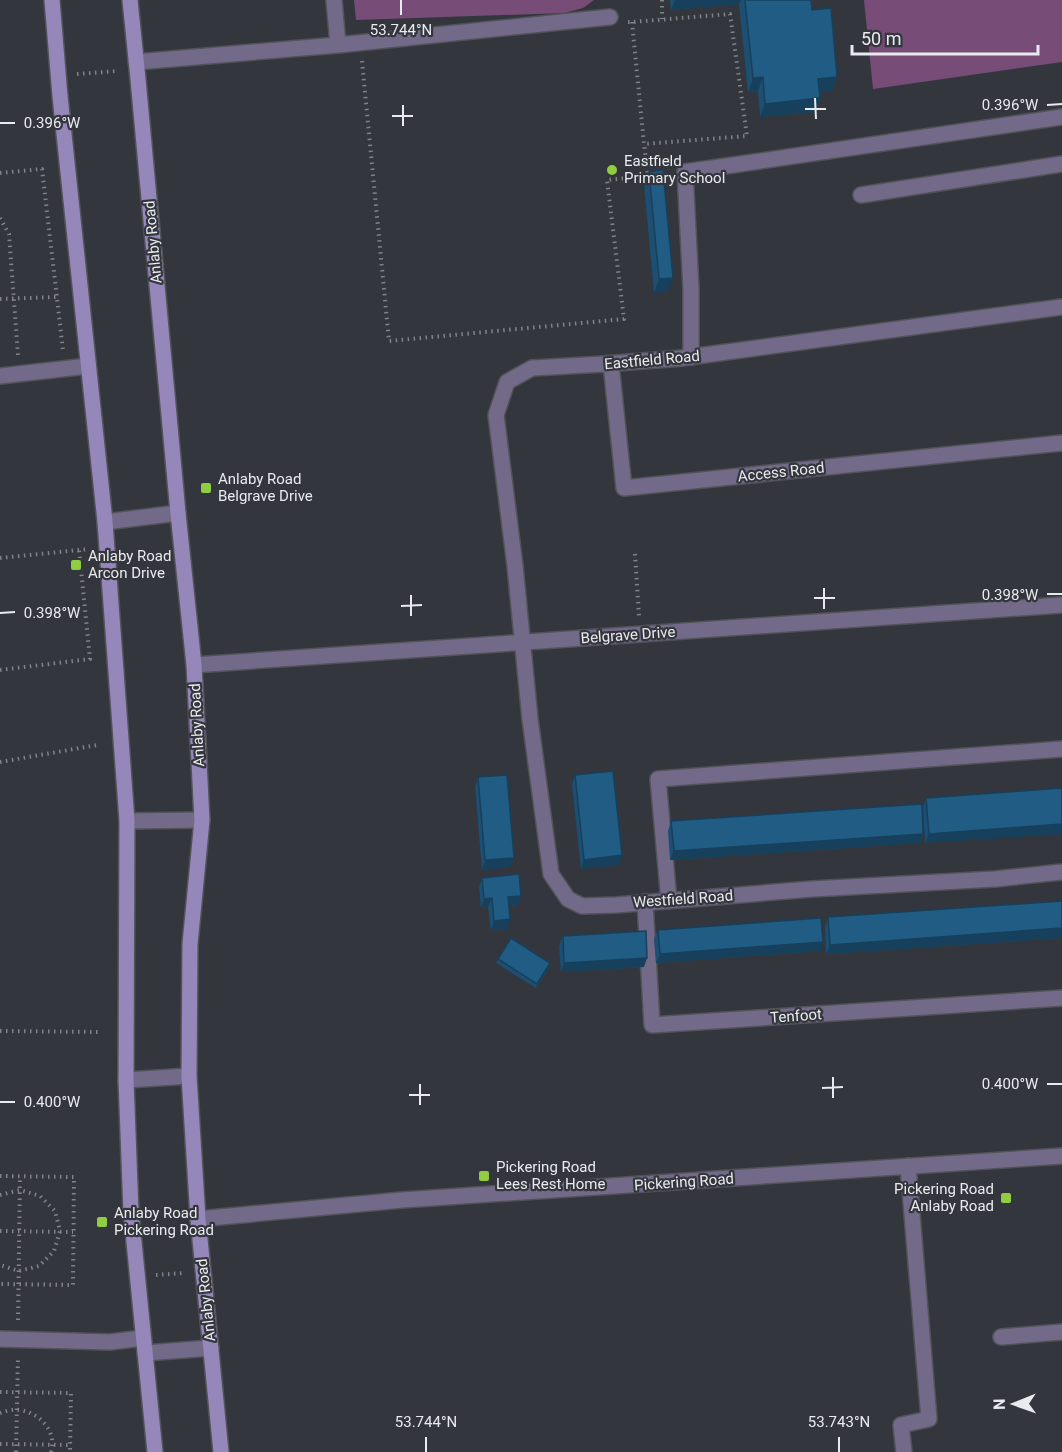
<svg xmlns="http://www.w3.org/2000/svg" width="1062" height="1452" viewBox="0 0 1062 1452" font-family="Roboto,sans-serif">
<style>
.park{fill:#774d78}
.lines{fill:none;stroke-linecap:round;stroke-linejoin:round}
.lane-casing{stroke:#515359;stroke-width:18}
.street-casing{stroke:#515359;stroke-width:18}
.secondary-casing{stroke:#515359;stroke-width:18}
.path{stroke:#818389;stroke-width:4;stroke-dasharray:1.5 4.5;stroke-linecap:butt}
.lane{stroke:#736a8a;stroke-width:15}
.street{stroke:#736a8a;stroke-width:15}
.secondary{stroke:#9587b9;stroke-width:15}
.wall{fill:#1c4f72}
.shaded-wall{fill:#17405c}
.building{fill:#215c84;stroke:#17405c;stroke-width:1.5}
.ticks{fill:none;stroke:#e8eaee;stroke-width:2}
.poi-dot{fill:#91cd40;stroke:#34363d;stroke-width:2}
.labels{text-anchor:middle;stroke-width:4.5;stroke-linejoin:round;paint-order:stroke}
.poi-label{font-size:15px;fill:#e8eaee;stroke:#34363d;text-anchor:start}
.street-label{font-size:15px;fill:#e8eaee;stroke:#34363d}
.ticks-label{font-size:15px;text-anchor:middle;fill:#e8eaee;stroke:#34363d;stroke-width:4.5;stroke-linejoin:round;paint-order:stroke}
</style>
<rect width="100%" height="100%" fill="#34363d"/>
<!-- park -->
<path class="park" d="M354 0H594L583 8 564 13 356 20Z
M864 0H1062V62L873 89Z"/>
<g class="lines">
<!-- lane casing -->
<g class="lane-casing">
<path id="lane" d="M338 45 610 17
M136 62 338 45 334 0
M691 357V289L685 172 1062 117
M105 522 178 513
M127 821 202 820
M645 902 652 1025 1062 998
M126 1080 189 1076
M0 1339 110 1342 143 1338
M145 1353 211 1348
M904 1452 901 1425 929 1419 908 1166"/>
</g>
<!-- street casing -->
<g class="street-casing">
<path id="street" d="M861 195 1062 164
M1062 307 682 358 604 364 532 368 507 382 496 415 515 566 530 719 551 874 568 899 582 906 616 905 812 889 995 879 1062 872
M611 364 624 488 1062 443
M0 376 88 366
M194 665 1062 605
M669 901 658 779 1062 749
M198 1219 402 1200 1062 1156
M1001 1337 1062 1332"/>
</g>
<!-- secondary casing -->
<g class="secondary-casing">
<path id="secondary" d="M52 0 60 96 105 522 127 821 126 1080 131 1212 155 1452
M130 0 138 79 178 513 194 665 202 820 190 944 189 1076 198 1219 221 1452"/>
</g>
<!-- path -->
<path class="path" d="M662 0V19
M628 22H632L730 14 747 136 644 144 632 22
M362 61 389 341 624 319 607 180 648 176 644 144
M77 74 118 71
M0 173 42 169 63 350
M0 218 9 234 18 355
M0 299 57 297
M635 554 639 616
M0 558 89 549
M0 670 90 659 79 550
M0 762 97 745
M0 1031 100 1032
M0 1176 74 1177 73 1285 0 1284
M0 1195 20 1190 40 1196 55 1211 60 1231 54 1251 39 1266 19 1271 0 1265
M0 1231 73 1232
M156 1275 184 1273
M18 1320 20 1177
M0 1392 71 1393 70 1452
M0 1413C6 1411 13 1409 20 1410 40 1413 57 1431 51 1452
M0 1444 70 1445
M16 1452 18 1357"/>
<!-- lane -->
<use href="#lane" class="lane"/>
<!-- street -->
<use href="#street" class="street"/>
<!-- secondary -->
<use href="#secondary" class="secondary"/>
</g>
<!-- wall -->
<path class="wall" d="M670 0H811L812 10 837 77 832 91 819 92 820 98 815 112 760 117 758 91 748 92 739 4 671 10Z
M649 172 668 291 654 293 644 185Z
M575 775 619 865 581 869 572 784Z
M478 777 510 867 482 870 475 787Z
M1062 788 925 843 923 807 926 798Z
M671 821 923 834 920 843 670 860 668 831Z
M482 878 518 905 509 906 507 929 491 930 488 907 481 908 479 887Z
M1062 901V938L826 954 825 927 828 917Z
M658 930 823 942 820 951 656 963 654 939Z
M563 936 644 967 561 972 559 946Z
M498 959 549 968 536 988 496 963Z"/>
<!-- shaded-wall -->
<path class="shaded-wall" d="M675 0H741L739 4 671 10Z
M763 77 758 91 748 92 753 78Z
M837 77 832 91 813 93 818 79Z
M820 98 815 112 760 117 765 104Z
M673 278 668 291 654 293 659 279Z
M1062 824V834L925 843 929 834Z
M923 834 920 843 670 860 674 851Z
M622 855 619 865 581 869 584 860Z
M514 858 510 867 482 870 485 860Z
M521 896 518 905 505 906 508 897Z
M492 898 488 907 481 908 484 899Z
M510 919 507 929 491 930 494 921Z
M1062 928V938L826 954 830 945Z
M823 942 820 951 656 963 660 954Z
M647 958 644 967 561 972 564 963Z
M550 963 549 968 536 988 537 984Z"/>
<!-- building -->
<path class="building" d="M745 0H811L812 10 831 8 837 77 818 79 820 98 765 104 763 77 753 78Z
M663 170 673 278 659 279 649 172Z
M613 771 622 855 584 860 575 775Z
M507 775 514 858 485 860 478 777Z
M1062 788V824L929 834 926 798Z
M922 804 923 834 674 851 671 821Z
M519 874 521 896 508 897 510 919 494 921 492 898 484 899 482 878Z
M1062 901V928L830 945 828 917Z
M821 918 823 942 660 954 658 930Z
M646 931 647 958 564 963 563 936Z
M511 938 550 963 537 984 498 959Z"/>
<!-- ticks -->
<path class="ticks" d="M401 0V15M815 98 816 119M403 105V126M1047 105 1062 104M805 109H826M392 116H413M0 123H15M824 588V609M1047 594H1062M411 595V616M814 598H835M401 606 422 605M0 613 15 612M833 1077V1098M420 1084V1105M1047 1084H1062M822 1088 843 1087M409 1095H430M0 1102H15M426 1437V1452M839 1437V1452"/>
<!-- markers -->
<g class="poi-dot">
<circle cx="612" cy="170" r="6"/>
<rect x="200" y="482" width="12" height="12" rx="3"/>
<rect x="70" y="559" width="12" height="12" rx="3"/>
<rect x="478" y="1170" width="12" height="12" rx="3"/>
<rect x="1000" y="1192" width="12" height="12" rx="3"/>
<rect x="96" y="1216" width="12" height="12" rx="3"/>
</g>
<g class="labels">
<!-- poi labels -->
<g class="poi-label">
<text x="624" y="166">Eastfield<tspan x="624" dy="17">Primary School</tspan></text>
<text x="218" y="484">Anlaby Road<tspan x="218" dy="17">Belgrave Drive</tspan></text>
<text x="88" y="561">Anlaby Road<tspan x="88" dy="17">Arcon Drive</tspan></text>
<text x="496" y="1172">Pickering Road<tspan x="496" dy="17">Lees Rest Home</tspan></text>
<text x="994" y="1194" text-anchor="end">Pickering Road<tspan x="994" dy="17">Anlaby Road</tspan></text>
<text x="114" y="1218">Anlaby Road<tspan x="114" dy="17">Pickering Road</tspan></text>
</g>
<!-- street labels -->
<g class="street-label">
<text transform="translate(153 242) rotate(-95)" y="5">Anlaby Road</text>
<text transform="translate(652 360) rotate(-5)" y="5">Eastfield Road</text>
<text transform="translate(781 472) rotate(-6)" y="5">Access Road</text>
<text transform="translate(628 635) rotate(-4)" y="5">Belgrave Drive</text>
<text transform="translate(197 725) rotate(-93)" y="5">Anlaby Road</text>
<text transform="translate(683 899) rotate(-4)" y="5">Westfield Road</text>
<text transform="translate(796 1016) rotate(-4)" y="5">Tenfoot</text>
<text transform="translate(684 1182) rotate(-4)" y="5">Pickering Road</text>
<text transform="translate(206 1300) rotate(-96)" y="5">Anlaby Road</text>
</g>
</g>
<g class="ticks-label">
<text x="401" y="35">53.744°N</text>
<text x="1010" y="110">0.396°W</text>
<text x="52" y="128">0.396°W</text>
<text x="1010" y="600">0.398°W</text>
<text x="52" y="618">0.398°W</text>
<text x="1010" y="1089">0.400°W</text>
<text x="52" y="1107">0.400°W</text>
<text x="426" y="1427">53.744°N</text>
<text x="839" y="1427">53.743°N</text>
</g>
<!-- north arrow -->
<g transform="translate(1014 1404) rotate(269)" stroke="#34363d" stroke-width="4.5" paint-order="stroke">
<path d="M0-4.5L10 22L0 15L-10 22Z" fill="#e8eaee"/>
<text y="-9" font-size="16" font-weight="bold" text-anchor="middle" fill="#e8eaee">N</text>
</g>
<!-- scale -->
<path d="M852 45v9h186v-9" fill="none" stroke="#e8eaee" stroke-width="3"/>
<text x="861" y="45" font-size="18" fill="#e8eaee" stroke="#34363d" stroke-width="4.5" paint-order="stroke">50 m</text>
</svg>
